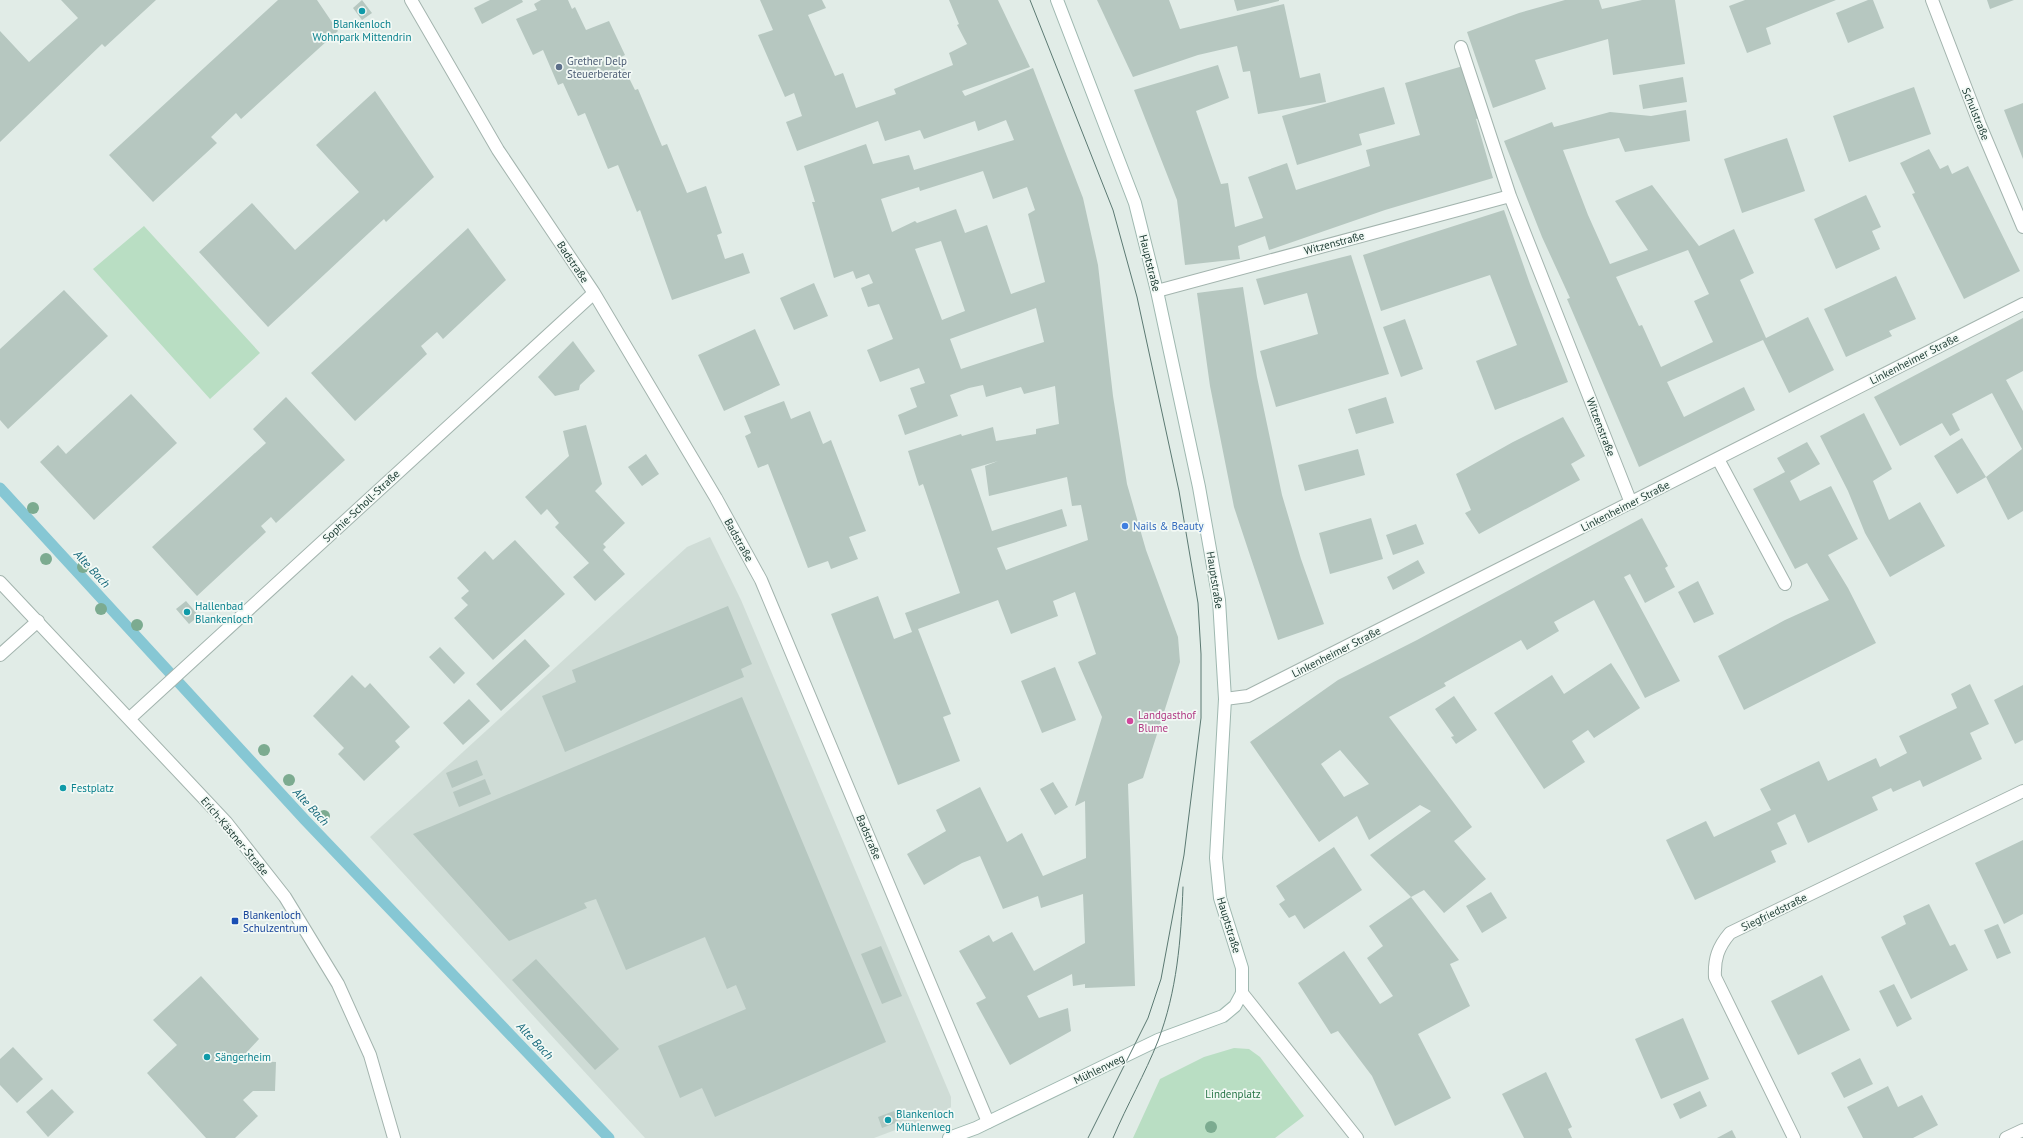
<svg xmlns="http://www.w3.org/2000/svg" width="2023" height="1138" viewBox="0 0 2023 1138" font-family="'PT Sans',sans-serif">
<style>
.built{fill:#cfdcd6}
.green{fill:#b9dec3}
.lines{fill:none;stroke-linecap:round;stroke-linejoin:round}
.stream{stroke:#86c7d4;stroke-width:11}
.building{fill:#b6c7c0;fill-rule:evenodd}
.lane-casing{stroke:#a3b4ae;stroke-width:14}
.street-casing{stroke:#a3b4ae;stroke-width:14}
.secondary-casing{stroke:#9fb8b0;stroke-width:14}
.lane{stroke:#fff;stroke-width:12}
.street{stroke:#fff;stroke-width:12}
.secondary{stroke:#fff;stroke-width:12}
.tram{stroke:#5b7972;stroke-width:1}
.tree{fill:#7cab90}
.culture-dot{fill:#0f9aa8;stroke:#f2f9f5;stroke-width:1.5}
.service-dot{fill:#5c6f8a;stroke:#f2f9f5;stroke-width:1.5}
.shop-dot{fill:#3f7fe0;stroke:#f2f9f5;stroke-width:1.5}
.hotel-dot{fill:#d1479c;stroke:#f2f9f5;stroke-width:1.5}
.transit-dot{fill:#1a4fb4;stroke:#f2f9f5;stroke-width:1.5}
.labels{text-anchor:middle;stroke-width:3.5;stroke-linejoin:round;paint-order:stroke}
.culture-label{font-size:11px;fill:#0d838f;stroke:#f2f9f5;text-anchor:start}
.service-label{font-size:11px;fill:#4e5e75;stroke:#f2f9f5;text-anchor:start}
.street-label{font-size:11px;fill:#203e36;stroke:#f2f9f5}
.shop-label{font-size:11px;fill:#366cbe;stroke:#f2f9f5;text-anchor:start}
.hotel-label{font-size:11px;fill:#b23c85;stroke:#f2f9f5;text-anchor:start}
.transit-label{font-size:11px;fill:#164399;stroke:#f2f9f5;text-anchor:start}
.park-label{font-size:11px;fill:#297648;stroke:#f2f9f5}
.water-label{font-size:12px;font-style:italic;fill:#186a7c;stroke:#f2f9f5}
</style>
<rect width="100%" height="100%" fill="#e1ece7"/>
<!-- built -->
<path class="built" d="M710 537 741 600 951 1097V1107L946 1111 874 1138H645L370 837 687 547Z"/>
<!-- green -->
<path class="green" d="M144 226 260 353 210 399 93 269Z
M1234 1048 1249 1049 1260 1057 1304 1116 1275 1138H1133L1160 1079 1204 1057Z"/>
<g class="lines">
<!-- stream -->
<path class="stream" d="M0 488 305 820 609 1138"/>
</g>
<!-- building -->
<path class="building" d="M61 0H156L105 47 102 44 0 142V31L29 62 78 18Z
M278 0H317L338 31 241 119 236 113 211 137 217 143 153 202 109 155Z
M362 0 372 13 362 20 353 8Z
M490 0H522L523 2 482 24 474 8Z
M541 0H568L572 9 575 7 586 30 609 21 625 55 619 58 635 90 638 89 662 146 667 144 687 193 706 186 722 233 717 235 725 259 743 253 750 273 672 300 640 210 637 212 618 165 608 169 585 113 578 116 563 83 558 85 543 50 533 55 516 19 537 10 534 4Z
M760 0H822L826 8 808 15 835 76 843 73 856 108 896 94 894 89 953 65 949 53 967 44 957 25 959 24 949 0H998L1030 67 962 91 965 96 1033 68 1083 198 1098 265 1113 396 1127 484 1146 550 1178 637 1180 662 1143 778 1128 784 1135 986 1085 988V984L1073 986 1072 974 1027 996 1039 1018 1068 1008 1071 1031 1010 1065 976 1003 986 998 959 951 989 935 993 942 1012 932 1034 971 1085 943 1083 894 1041 908 1038 896 1003 909 980 856 962 863 924 885 907 854 946 831 936 810 980 787 1007 842 1022 833 1043 876 1086 858 1085 801 1075 806 1102 717 1078 662 1096 654 1075 592 1053 601 1058 616 1011 634 998 600 918 629 951 714 943 717 960 761 898 785 831 614 878 596 894 639 912 632 905 613 960 593 923 484 919 486 908 451 961 434 962 436 993 427 996 441 1036 434V429L1059 424 1055 386 1024 394 1021 387 986 397 983 385 969 388 950 395 958 416 905 435 898 415 917 407 910 388 925 383 919 368 880 382 867 350 893 339 879 304 868 307 861 288 873 283 869 274 856 279 853 271 834 278 812 202H815L804 166 866 144 873 164 909 155 914 170 1014 140 1006 120 978 131 975 121 924 139 920 130 885 141 878 121 797 151 786 122 802 116 794 93 785 97 758 35 773 30ZM983 171 993 199 1027 187 1035 210 1028 214 1045 282 1011 294 987 225 965 233 956 209 917 223 915 221 892 232 881 199 919 187 920 191ZM941 241 965 311 942 320 915 249ZM1036 308 1044 342 961 369 950 339ZM998 461 985 466 989 496 1067 477 1072 506 1081 505 1088 540 1006 570 997 548 1067 526 1062 509 992 531 971 469Z
M1097 0H1169L1180 29 1284 4 1300 78 1320 73 1326 102 1258 114 1250 71 1243 72 1237 46 1198 55 1133 77Z
M1234 0H1279V1L1237 11Z
M1565 0H1599L1602 9 1642 0H1675L1685 64 1613 75 1608 39 1535 60 1546 89 1493 108 1467 32 1519 13Z
M1745 0H1836L1766 28 1771 44 1747 53 1729 6Z
M1868 0H1873L1884 28 1848 43 1836 13Z
M1987 0H2014L1990 9Z
M1218 65 1229 98 1196 111 1221 184 1228 183 1235 227 1263 218 1248 177 1287 163 1296 190 1370 166 1366 150 1420 135 1405 83 1463 66 1479 118 1476 119 1493 178 1385 210 1269 250 1265 236 1238 246 1240 259 1185 265 1177 200 1134 90Z
M1683 77 1687 102 1643 109 1639 85Z
M1384 87 1395 124 1359 134 1362 145 1297 165 1282 116Z
M1914 87 1931 134 1849 162 1833 116Z
M375 91 434 177 386 222 384 219 268 327 199 252 252 203 295 250 359 192 316 145Z
M2023 103V159L2004 110Z
M1686 110 1690 141 1625 152 1619 138 1563 150 1588 215 1610 264 1648 250 1615 201 1652 185 1699 246 1734 229 1754 273 1740 280 1766 338 1808 317 1834 370 1789 393 1763 340 1667 382 1684 417 1744 387 1755 410 1639 467 1567 299 1570 298 1542 237 1504 141 1552 122 1554 127 1610 112 1651 116ZM1688 250 1709 294 1694 301 1713 342 1661 367 1642 325 1639 326 1616 277Z
M1787 138 1805 191 1742 213 1724 159Z
M1929 149 1940 169 1948 165 1952 174 1968 166 2020 271 1964 299 1912 194 1915 193 1900 163Z
M1866 195 1881 227 1872 231 1880 249 1836 269 1814 219Z
M1504 210 1530 284 1568 382 1495 410 1476 361 1517 345 1490 275 1381 311 1363 255Z
M468 228 506 280 443 339 437 332 421 346 427 354 355 421 311 373Z
M1351 255 1389 374 1276 407 1260 351 1318 334 1307 293 1264 305 1256 279Z
M1896 276 1916 319 1889 331 1892 336 1846 357 1824 309Z
M814 283 828 316 794 330 780 298Z
M1243 287 1257 377 1282 495 1301 559 1324 624 1278 640 1234 507 1210 386 1197 293Z
M64 290 108 336 8 429 0 420V349Z
M2023 318V371L2006 380 2023 411V511L2008 520 1986 477 2022 449 1992 393 1952 414 1960 430 1950 436 1942 423 1900 446 1874 397Z
M1405 319 1423 369 1401 377 1383 327Z
M755 329 780 385 724 411 698 355Z
M573 341 595 371 580 385 579 390 555 396 538 377Z
M131 394 177 443 94 520 40 462 58 445 66 454Z
M286 397 345 460 276 523 271 517 261 526 266 532 197 596 152 547 266 443 253 429Z
M1386 397 1394 423 1356 434 1348 409Z
M784 401 791 419 810 411 823 444 831 440 866 531 849 537 858 559 831 569 828 561 808 568 768 464 758 468 745 436 751 433 744 416Z
M1864 413 1892 469 1873 481 1889 520 1920 502 1945 546 1890 577 1865 533 1848 491 1820 436Z
M1563 417 1585 456 1571 464 1580 480 1479 534 1465 513 1471 510 1456 474 1513 442Z
M586 425 602 484 595 491 625 523 603 544 606 547 603 550 625 574 595 601 573 577 589 563 555 527 559 523 547 509 541 515 525 497 569 456 563 431Z
M1962 438 1986 477 1957 494 1934 456Z
M1807 442 1820 464 1790 481 1800 501 1831 486 1858 539 1828 555 1848 588 1876 643 1744 710 1718 656 1785 620 1829 600 1807 563 1795 569 1753 489 1785 472 1777 458Z
M1358 449 1365 475 1305 491 1298 465Z
M646 454 659 474 642 486 628 467Z
M1371 518 1383 559 1330 574 1319 533Z
M1642 518 1668 566 1665 568 1675 587 1645 603 1630 574 1624 577 1680 681 1645 698 1594 600 1554 622 1559 631 1527 650 1521 640 1444 683 1446 686 1389 717 1472 827 1454 841 1486 879 1444 913 1424 890 1411 897 1370 855 1431 811 1420 805 1369 840 1357 816 1319 842 1250 742 1338 680 1417 640ZM1340 750 1369 784 1344 797 1321 764Z
M1416 524 1424 544 1393 555 1386 535Z
M515 540 565 594 493 660 454 618 468 605 461 598 469 591 457 578 485 551 493 560Z
M1418 560 1425 573 1393 590 1387 577Z
M1698 581 1714 614 1694 623 1678 592Z
M186 601 199 616 189 624 176 609Z
M728 606 752 664 741 669 744 677 565 752 542 696 576 682 572 670Z
M525 639 550 666 501 711 476 684Z
M440 647 465 673 454 684 429 657Z
M1611 663 1640 708 1594 738 1588 730 1572 741 1585 762 1544 789 1494 713 1552 675 1564 694Z
M1055 667 1076 720 1042 733 1021 681Z
M352 675 365 688 370 683 410 727 395 741 400 747 364 781 338 754 344 748 313 716Z
M1970 684 1989 724 1970 733 1982 759 1923 787 1920 780 1893 792 1891 788 1872 797 1878 810 1808 843 1795 814 1777 823 1787 844 1771 851 1776 862 1695 900 1666 840 1706 821 1714 837 1771 810 1760 789 1819 761 1828 781 1876 758 1880 767 1907 753 1899 736 1957 708 1951 694Z
M2023 685V740L2015 744 1994 700Z
M1454 696 1477 730 1456 744 1451 737 1454 736 1435 709Z
M742 697 886 1042 715 1117 702 1088 680 1098 658 1046 746 1009 736 985 727 989 705 937 626 970 596 899 584 903 587 908 509 941 413 834Z
M469 699 490 721 463 745 443 723Z
M477 760 483 775 452 788 446 773Z
M485 779 491 794 459 807 453 792Z
M1053 782 1068 807 1055 815 1040 789Z
M2023 840V914L2004 924 1975 863Z
M1334 847 1362 890 1304 929 1295 915 1289 918 1279 904 1285 900 1276 886Z
M1491 892 1507 918 1482 933 1466 906Z
M1411 897 1459 960 1450 964 1470 1006 1418 1034 1451 1098 1395 1126 1372 1076 1338 1031 1331 1034 1298 983 1344 951 1380 1004 1393 996 1367 958 1383 946 1369 926Z
M1929 904 1950 946 1955 944 1968 970 1911 999 1881 937 1906 924 1903 916Z
M1998 924 2011 953 1997 959 1984 930Z
M881 946 902 996 882 1004 861 954Z
M536 959 619 1049 595 1070 512 980Z
M1822 975 1850 1030 1798 1055 1771 1001Z
M201 976 259 1039 246 1053 254 1061 276 1062 275 1091H253L243 1100 258 1116 235 1138H206L147 1073 177 1045 153 1020Z
M1894 984 1912 1019 1897 1027 1879 991Z
M1683 1018 1709 1079 1661 1099 1635 1039Z
M13 1047 43 1079 17 1103 0 1085V1059Z
M1860 1058 1873 1084 1844 1098 1831 1073Z
M1546 1072 1572 1127 1568 1129 1572 1138H1524L1502 1094Z
M1888 1086 1898 1107 1922 1095 1938 1125 1913 1138H1863L1847 1107Z
M52 1089 74 1112 48 1137 26 1112Z
M1700 1091 1707 1106 1680 1119 1673 1104Z
M894 1111 898 1122 882 1128 878 1117Z
M1732 1130 1736 1138H1717Z"/>
<g class="lines">
<!-- lane casing -->
<g class="lane-casing">
<path id="lane" d="M1718 459 1785 584
M0 655 38 621"/>
</g>
<!-- street casing -->
<g class="street-casing">
<path id="street" d="M411 0 498 150 594 293 716 498 761 580 988 1122
M1932 0 1980 125 2023 227
M1461 47 1510 196
M1157 291 1510 196 1631 503
M0 582 226 822 285 897 338 984 370 1055 394 1138
M1225 699 1248 696 2023 304
M129 719 594 293
M1242 993 1357 1138
M1794 1138 1715 977C1714 959 1718 947 1730 933L2023 791
M2006 1138 2023 1130"/>
</g>
<!-- secondary casing -->
<g class="secondary-casing">
<path id="secondary" d="M949 1138 976 1128 1158 1040 1223 1016 1235 1006 1242 993V968L1220 898 1216 858 1225 699 1219 600 1199 487 1157 291 1135 203 1057 0"/>
</g>
<!-- lane -->
<use href="#lane" class="lane"/>
<!-- street -->
<use href="#street" class="street"/>
<!-- secondary -->
<use href="#secondary" class="secondary"/>
<!-- tram -->
<path class="tram" d="M1030 0 1113 210 1137 297 1179 491 1198 603 1201 654V718L1184 855 1161 979 1148 1018 1088 1138
M1113 1138C1127 1105 1145 1074 1158 1041 1177 991 1181 940 1183 887"/>
</g>
<!-- trees -->
<g class="tree">
<circle cx="33" cy="508" r="6"/>
<circle cx="46" cy="559" r="6"/>
<circle cx="83" cy="567" r="6"/>
<circle cx="101" cy="609" r="6"/>
<circle cx="137" cy="625" r="6"/>
<circle cx="264" cy="750" r="6"/>
<circle cx="289" cy="780" r="6"/>
<circle cx="324" cy="816" r="6"/>
<circle cx="1211" cy="1127" r="6"/>
</g>
<!-- markers -->
<g class="culture-dot">
<circle cx="362" cy="11" r="4"/>
<circle cx="187" cy="612" r="4"/>
<circle cx="63" cy="788" r="4"/>
<circle cx="207" cy="1057" r="4"/>
<circle cx="888" cy="1120" r="4"/>
</g>
<circle class="service-dot" cx="559" cy="67" r="4"/>
<circle class="shop-dot" cx="1125" cy="526" r="4"/>
<circle class="hotel-dot" cx="1130" cy="721" r="4"/>
<rect class="transit-dot" x="231" y="917" width="8" height="8" rx="2"/>
<g class="labels">
<!-- culture labels -->
<g class="culture-label">
<text x="362" y="28" text-anchor="middle">Blankenloch<tspan x="362" dy="13">Wohnpark Mittendrin</tspan></text>
<text x="195" y="610">Hallenbad<tspan x="195" dy="13">Blankenloch</tspan></text>
<text x="71" y="792">Festplatz</text>
<text x="215" y="1061">Sängerheim</text>
<text x="896" y="1118">Blankenloch<tspan x="896" dy="13">Mühlenweg</tspan></text>
</g>
<!-- service labels -->
<g class="service-label">
<text x="567" y="65">Grether Delp<tspan x="567" dy="13">Steuerberater</tspan></text>
</g>
<!-- street labels -->
<g class="street-label">
<text transform="translate(1976 114) rotate(68)" y="4">Schulstraße</text>
<text transform="translate(1334 243) rotate(-15)" y="4">Witzenstraße</text>
<text transform="translate(573 262) rotate(56)" y="4">Badstraße</text>
<text transform="translate(1150 263) rotate(76)" y="4">Hauptstraße</text>
<text transform="translate(1914 359) rotate(-27)" y="4">Linkenheimer Straße</text>
<text transform="translate(1601 427) rotate(69)" y="4">Witzenstraße</text>
<text transform="translate(361 506) rotate(-43)" y="4">Sophie-Scholl-Straße</text>
<text transform="translate(1625 506) rotate(-27)" y="4">Linkenheimer Straße</text>
<text transform="translate(739 540) rotate(61)" y="4">Badstraße</text>
<text transform="translate(1215 580) rotate(81)" y="4">Hauptstraße</text>
<text transform="translate(1336 652) rotate(-27)" y="4">Linkenheimer Straße</text>
<text transform="translate(235 836) rotate(50)" y="4">Erich-Kästner-Straße</text>
<text transform="translate(869 837) rotate(67)" y="4">Badstraße</text>
<text transform="translate(1774 912) rotate(-26)" y="4">Siegfriedstraße</text>
<text transform="translate(1229 925) rotate(73)" y="4">Hauptstraße</text>
<text transform="translate(1099 1069) rotate(-26)" y="4">Mühlenweg</text>
</g>
<!-- shop labels -->
<g class="shop-label">
<text x="1133" y="530">Nails &amp; Beauty</text>
</g>
<!-- hotel labels -->
<g class="hotel-label">
<text x="1138" y="719">Landgasthof<tspan x="1138" dy="13">Blume</tspan></text>
</g>
<!-- transit labels -->
<g class="transit-label">
<text x="243" y="919">Blankenloch<tspan x="243" dy="13">Schulzentrum</tspan></text>
</g>
<!-- park labels -->
<g class="park-label">
<text x="1233" y="1098">Lindenplatz</text>
</g>
<!-- water labels -->
<g class="water-label">
<text transform="translate(92 569) rotate(47)" y="4">Alte Bach</text>
<text transform="translate(311 807) rotate(47)" y="4">Alte Bach</text>
<text transform="translate(535 1041) rotate(46)" y="4">Alte Bach</text>
</g>
</g>
</svg>
